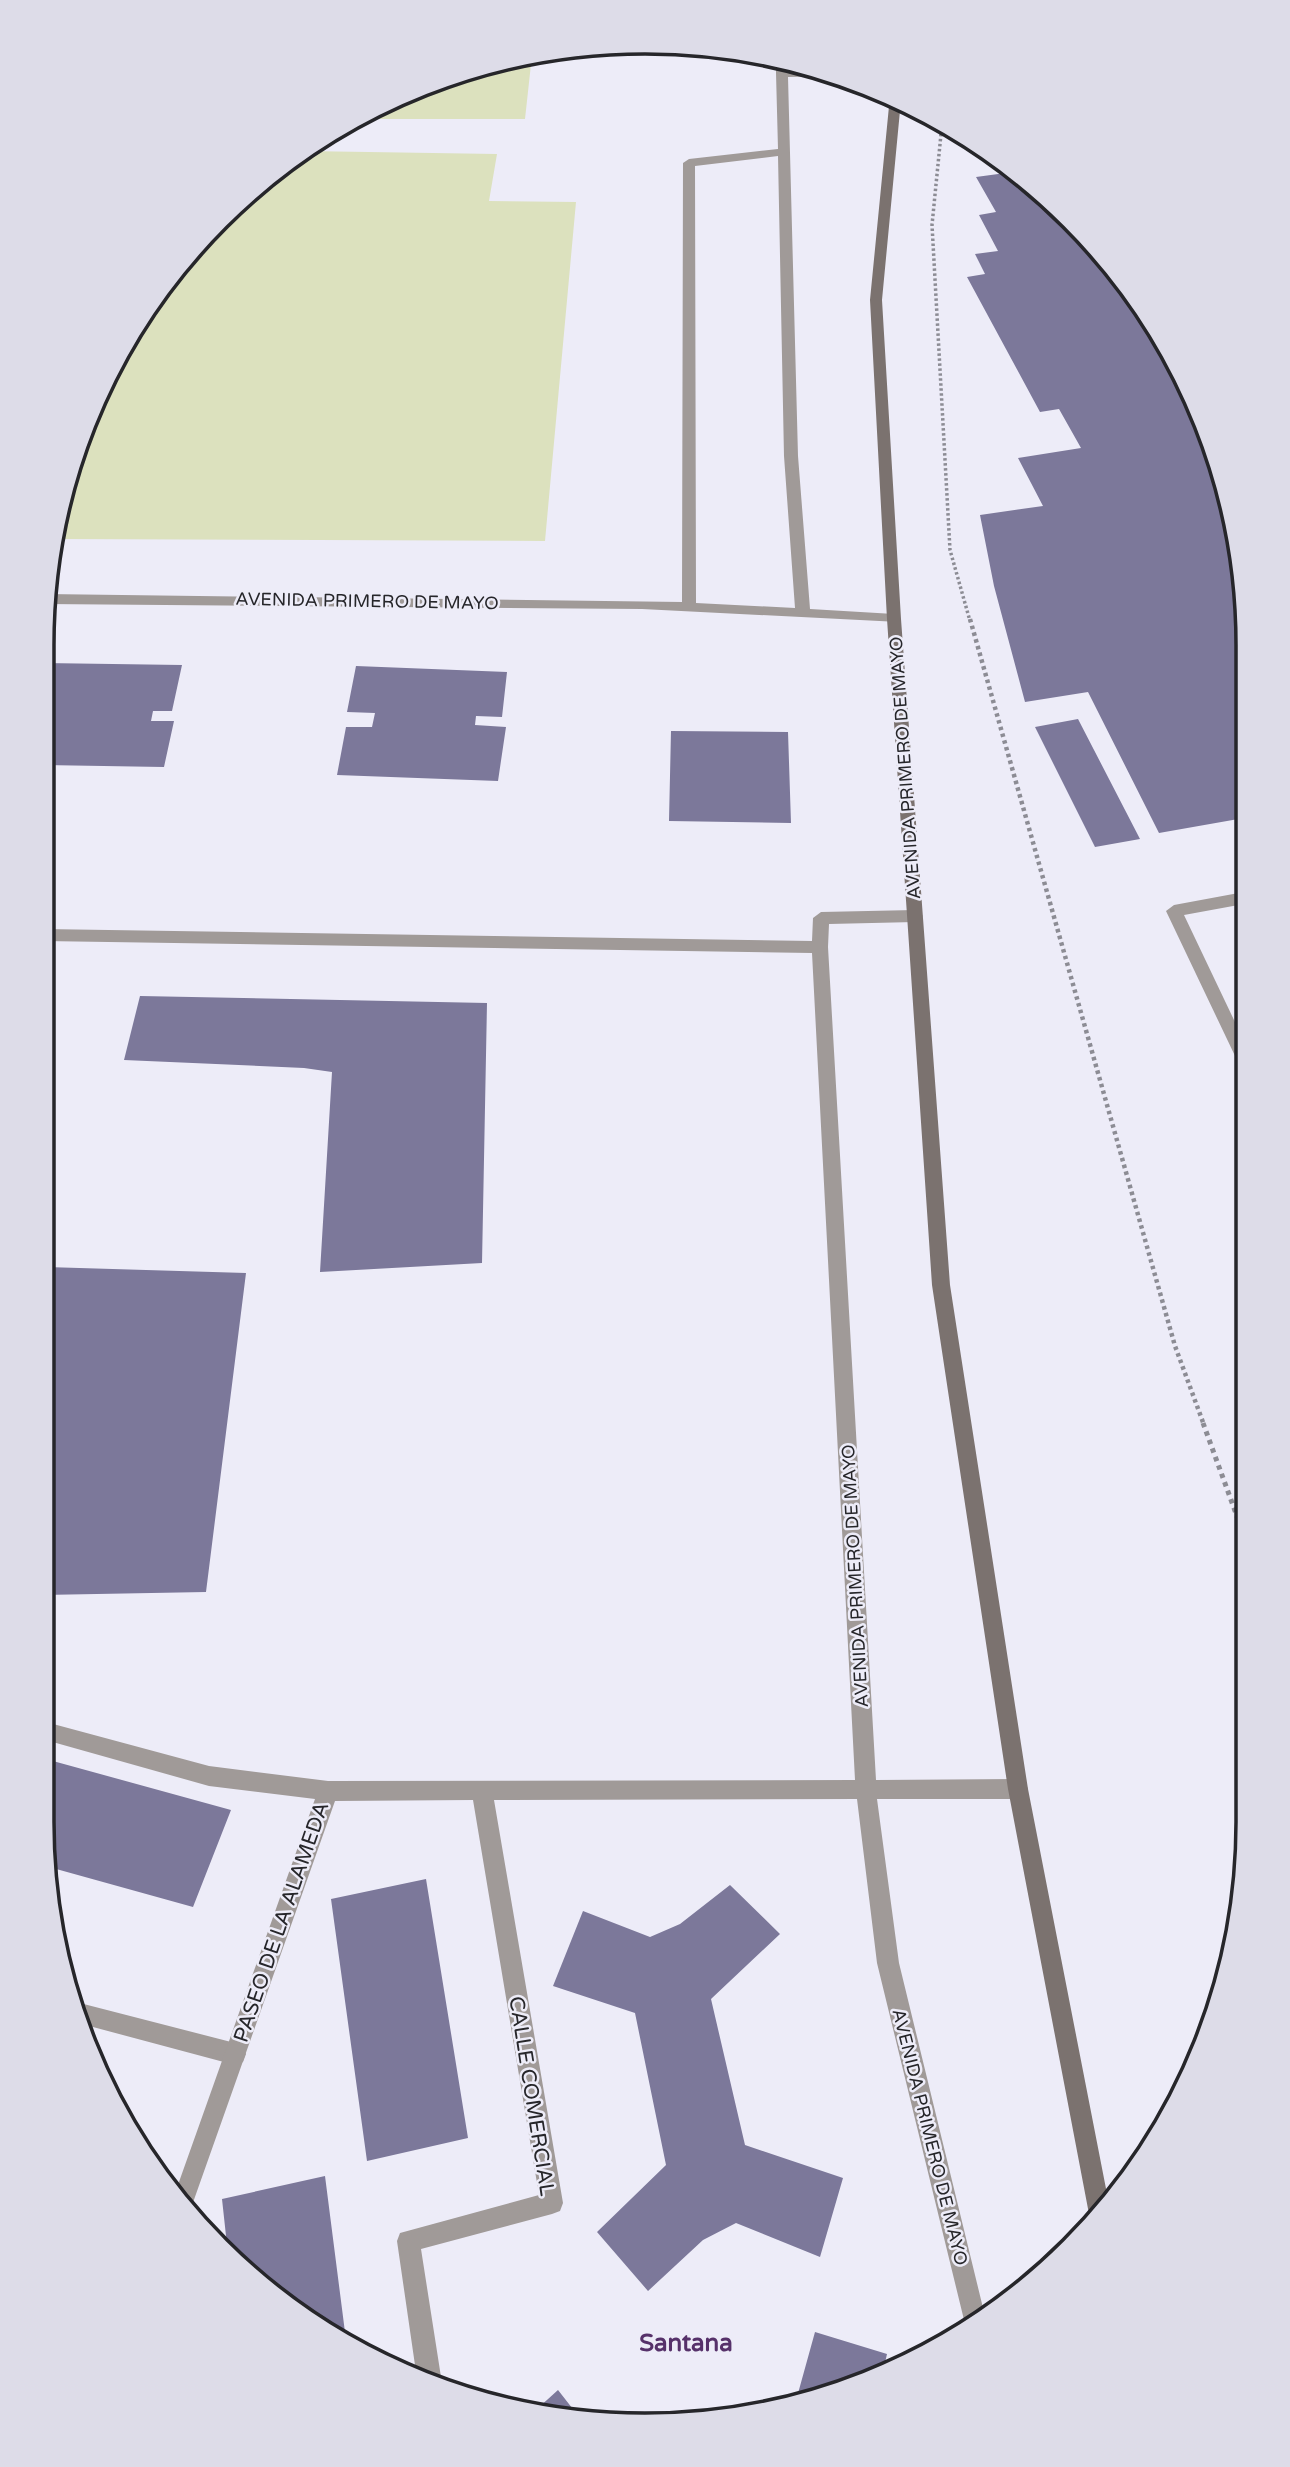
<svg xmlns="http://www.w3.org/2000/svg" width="1290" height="2467" viewBox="0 0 1290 2467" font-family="'Varela Round',sans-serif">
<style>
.green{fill:#dce1be}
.building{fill:#7c789a}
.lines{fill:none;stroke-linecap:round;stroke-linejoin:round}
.path-far2{stroke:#8c8c94;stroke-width:3.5;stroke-dasharray:2.5 2.5;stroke-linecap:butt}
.path-far1{stroke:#8c8c94;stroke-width:4.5;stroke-dasharray:3.5 3.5;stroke-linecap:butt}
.path{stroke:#8c8c94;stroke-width:5;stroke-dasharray:4.5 4.5;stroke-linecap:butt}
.pedestrian{fill:#a09a98;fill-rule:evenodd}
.minor{fill:#a09a98;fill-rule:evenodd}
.secondary{fill:#7b726f;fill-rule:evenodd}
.labels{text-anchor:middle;stroke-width:5;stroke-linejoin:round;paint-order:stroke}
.street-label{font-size:18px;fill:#26262a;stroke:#edecf8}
.near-street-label{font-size:21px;fill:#26262a;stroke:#edecf8}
.near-quarter-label{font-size:24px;font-weight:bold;fill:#56316a;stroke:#edecf8}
.rim{fill:none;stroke:#26262a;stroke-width:3.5}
</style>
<rect width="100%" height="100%" fill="#edecf8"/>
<!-- green -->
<path class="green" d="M532 55 525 119H352L452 74Z
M304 151 497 154 489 201 576 202 545 541 54 539 63 489 104 378 167 278 248 191Z"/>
<!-- building -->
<path class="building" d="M1013 172 1042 191 1124 278 1202 415 1243 566 1244 818 1159 833 1088 692 1025 702 994 586 980 515 1043 506 1018 458 1081 448 1059 409 1040 412 967 277 985 274 975 254 998 251 979 215 996 212 976 177Z
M43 663 182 665 172 711H153L151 721H174L164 767 43 765V721L48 706H43Z
M356 666 507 672 502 717 476 716 475 725 506 727 498 781 337 775 346 727H372L375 713 347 712Z
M1078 719 1140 839 1095 847 1035 727Z
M671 731 788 732 791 823 669 821Z
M140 996 487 1003 482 1263 320 1272 332 1072 304 1068 124 1060Z
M46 1267 246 1273 206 1592 42 1595 43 1292Z
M42 1758 231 1810 193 1907 49 1867 42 1822Z
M426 1879 468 2138 367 2161 331 1899Z
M730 1885 780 1934 711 1999 745 2145 843 2178 820 2257 736 2223 703 2240 648 2291 597 2232 666 2165 635 2013 553 1986 583 1911 650 1937 680 1924Z
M325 2176 346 2340 310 2324 227 2245 222 2199Z
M815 2332 887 2354 882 2376 797 2397Z
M558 2390 576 2413 537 2409Z"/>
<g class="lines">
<!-- path-far2 -->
<path class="path-far2" d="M942 124 932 225 950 550 970 621"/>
<!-- path-far1 -->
<path class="path-far1" d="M970 619 1175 1346 1204 1425"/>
<!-- path -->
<path class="path" d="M1203 1423 1246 1541"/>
<!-- pedestrian -->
<path class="pedestrian" d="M776 59 788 60 786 75 776 73Z
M72 2001 235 2043 243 2046 246 2054 243 2062 235 2065 78 2023Z"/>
<!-- minor -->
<path class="minor" d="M822 70 836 76 788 77 798 456 810 609 894 614 901 619 899 622 642 609 44 604 45 594 682 602 683 163 689 159 778 149 776 73 782 70ZM778 156 784 456 795 608 696 603 695 166Z
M1244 892V904L1184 915 1244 1041V1064L1238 1063 1236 1058 1166 911 1174 905Z
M915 910 923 916 915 922 829 924 828 947 876 1780 1018 1779 1025 1782 1028 1789 1025 1796 1018 1799H877L899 1963 984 2312 965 2324 877 1963 857 1799 494 1800 563 2203 560 2211 552 2214 421 2249 441 2377 439 2382 416 2372 397 2241 400 2233 539 2195 473 1800 335 1801 190 2211 174 2196 315 1799 209 1786 42 1739V1721L209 1766 328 1781 855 1780 812 953 43 941V929L812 941 813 918 821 912Z"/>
<!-- secondary -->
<path class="secondary" d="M890 96 901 100 882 300 901 619 950 1285 1028 1789 1109 2204 1092 2222 1089 2214 1008 1789 932 1285 887 619 870 300Z"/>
</g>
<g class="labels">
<!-- street labels -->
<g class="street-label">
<text transform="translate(367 601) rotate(1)" y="6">AVENIDA PRIMERO DE MAYO</text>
<text transform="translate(905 768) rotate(-94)" y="6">AVENIDA PRIMERO DE MAYO</text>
<text transform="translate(855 1576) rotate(-93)" y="6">AVENIDA PRIMERO DE MAYO</text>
<text transform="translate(930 2137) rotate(76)" y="6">AVENIDA PRIMERO DE MAYO</text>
</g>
<!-- near-street labels -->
<g class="near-street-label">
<text transform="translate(281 1922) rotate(-71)" y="7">PASEO DE LA ALAMEDA</text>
<text transform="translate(532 2096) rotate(81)" y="7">CALLE COMERCIAL</text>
</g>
<!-- near-quarter labels -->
<g class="near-quarter-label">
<text x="686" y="2351">Santana</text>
</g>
</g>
<!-- crop -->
<path d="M0 0H1290V2467H0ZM645 54H645A591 591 0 0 1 1236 645V1822A591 591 0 0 1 645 2413H645A591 591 0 0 1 54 1822V645A591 591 0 0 1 645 54Z" fill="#dddce8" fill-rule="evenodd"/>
<path class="rim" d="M645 54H645A591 591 0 0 1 1236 645V1822A591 591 0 0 1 645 2413H645A591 591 0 0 1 54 1822V645A591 591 0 0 1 645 54Z"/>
</svg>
